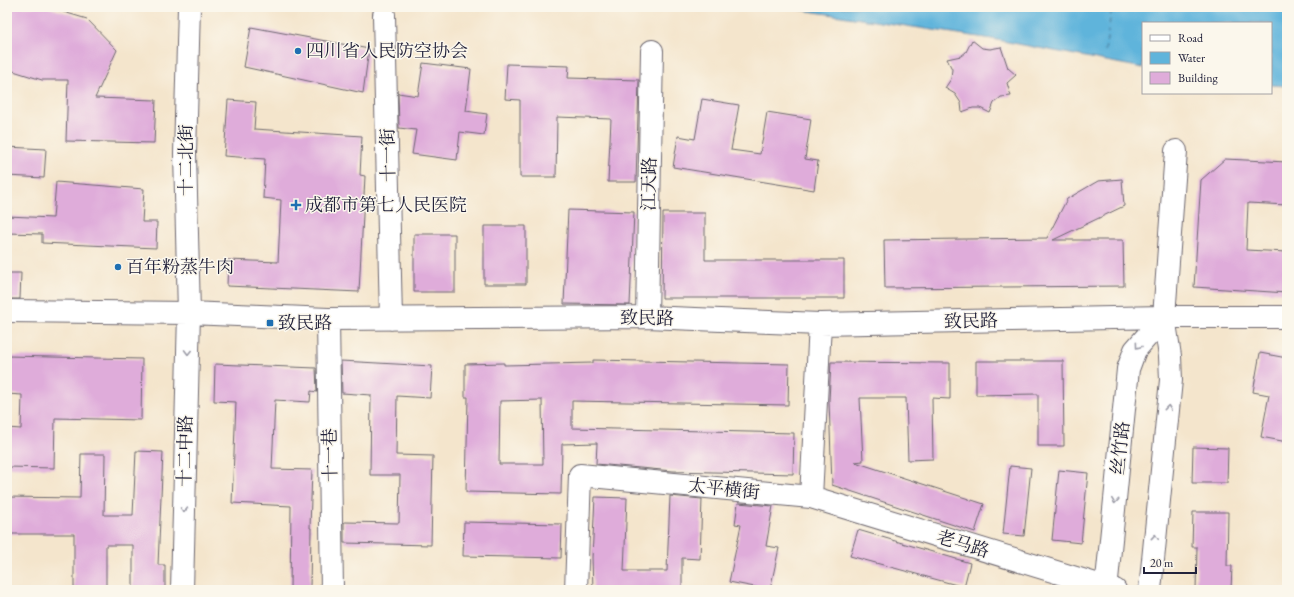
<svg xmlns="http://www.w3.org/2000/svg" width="1294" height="597" viewBox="0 0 1294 597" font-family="'EB Garamond','Noto Serif SC',serif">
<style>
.water{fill:#5fb4db;stroke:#406b8b}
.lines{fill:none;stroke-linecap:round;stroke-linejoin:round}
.ferry{stroke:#3a5c7b;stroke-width:1;stroke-dasharray:5 4;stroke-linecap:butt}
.building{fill:#dfacda;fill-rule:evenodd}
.minor-casing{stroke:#6c666e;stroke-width:24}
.minor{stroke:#fff;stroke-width:22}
.oneway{stroke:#9c9ca7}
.poi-dot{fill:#1f6fb2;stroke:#fbf7ec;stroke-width:1.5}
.labels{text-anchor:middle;stroke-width:3;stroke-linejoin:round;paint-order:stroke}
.poi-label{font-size:18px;fill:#22223b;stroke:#fbf7ec;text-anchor:start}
.street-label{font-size:18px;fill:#22223b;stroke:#fbf7ec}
</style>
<rect width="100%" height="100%" fill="#fbf7ec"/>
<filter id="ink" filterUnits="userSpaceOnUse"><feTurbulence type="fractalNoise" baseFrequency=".025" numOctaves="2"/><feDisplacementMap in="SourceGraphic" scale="8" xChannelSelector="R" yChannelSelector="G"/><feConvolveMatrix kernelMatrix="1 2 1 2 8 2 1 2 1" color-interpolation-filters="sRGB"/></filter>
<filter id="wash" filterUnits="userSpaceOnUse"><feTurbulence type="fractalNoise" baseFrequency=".012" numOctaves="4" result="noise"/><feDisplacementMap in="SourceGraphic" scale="16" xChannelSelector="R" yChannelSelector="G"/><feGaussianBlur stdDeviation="0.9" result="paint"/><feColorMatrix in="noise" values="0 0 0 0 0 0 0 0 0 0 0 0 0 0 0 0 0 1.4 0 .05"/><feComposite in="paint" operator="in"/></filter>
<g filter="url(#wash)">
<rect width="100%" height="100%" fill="#f4e5cc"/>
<!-- water -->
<path class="water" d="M782 7H1287V86L1271 85V23H1143V68L992 39Z"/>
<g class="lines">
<!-- ferry -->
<path class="ferry" d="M1105 51 1112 7"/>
</g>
<g id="blocks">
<!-- building -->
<path class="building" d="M7 7H47L87 19 117 50 95 98 156 100 154 143 66 141 68 80H42L7 69Z
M251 27 369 49 363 93 244 67Z
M972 40 982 48 990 49 1001 47 1008 68 1016 75 1007 83 1011 96 1001 97 994 103 990 113 980 108H973L962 112 961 103 955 94 945 88 951 79 952 69 947 59 961 56 966 52Z
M423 63 471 69 466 111 487 114 484 135 460 132 457 160 412 154 416 130 399 128 398 93 418 96Z
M507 64 569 66 568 78 639 80 636 182H608L611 119 557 117 556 177H520V100L505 99Z
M702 99 739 105 731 150 760 154 767 112 811 119 805 159 818 161 814 190 673 167 678 136 695 139Z
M228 100 256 102 254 129 362 136 360 175 365 176 359 292 227 286 228 260 278 262 281 200 263 198 265 159 224 156Z
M7 147 46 149 44 178 7 176Z
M1225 159 1287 162V205L1248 203 1246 250 1287 252V293L1194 287 1201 180Z
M1122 179 1124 206 1053 240H1123L1124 286 885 288 884 240 1047 238 1067 199 1098 181Z
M56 182 144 189 142 222H157L156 248 42 243V234L7 233V216L53 218Z
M568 210 634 212 630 305 564 304Z
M663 213H705V260H844V298H662Z
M484 226H526V284H484Z
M414 234H455V292H414Z
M7 273H21L20 299H7Z
M1260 353 1287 358V442L1261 437 1269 395 1253 392Z
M7 356 142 359 141 420 55 418 54 468 7 467V428L21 429 22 395 7 394Z
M593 360 789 364 788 405 572 401V428L794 433 793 474 673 471 596 464 597 443 562 444 561 494 466 492 468 397H465V364L504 363V365L593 363ZM542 400 543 464H499L500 401Z
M341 361 432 366 430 398 397 396 396 455 433 456 431 545 344 543V522L399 523 400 475H370L371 395 342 393Z
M976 361H1063L1064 446H1038V394L976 395Z
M831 362 950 363V399L932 398 933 459 908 460 906 398H860L863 461 855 462 984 504 975 532 832 485 829 401Z
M215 364 316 368 317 392 311 391 310 402 275 400 272 469 312 470 310 528H311L310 590H290L291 506 232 503 236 402 214 401Z
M1193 447 1228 448 1227 483H1192Z
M136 451 163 452 158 565H165V590H133V545H106V590H74V534H7V497L80 498 81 454H105L104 515H133Z
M1010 466 1031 468 1024 536 1003 534Z
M1059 470 1088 473 1081 543 1052 540Z
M670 496 702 499 700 559 682 558V590H593L592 558 595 497 627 498 624 571H667Z
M738 503 773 506 766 546 779 548 770 590 729 582 741 525 735 524Z
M1193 512H1228L1227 566H1232L1231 590H1196L1197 547H1192Z
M464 522 562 524 561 558 463 556Z
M858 530 970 563 964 587 850 556Z"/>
</g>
</g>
<g filter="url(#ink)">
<use href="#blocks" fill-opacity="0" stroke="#6c666e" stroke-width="1"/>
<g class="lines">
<!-- minor casing -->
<g class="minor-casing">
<path id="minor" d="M384 15 391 319
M7 311 189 313 328 319 647 317 820 324 1164 317H1287
M647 317 652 51
M328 319 332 590
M811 497 820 324
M182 590 189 313 185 154 189 7
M576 590 580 475 811 497 1115 590
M1106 590 1128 369 1135 350 1164 317
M1150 590 1171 380 1170 356 1164 317 1176 151"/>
</g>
<!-- minor -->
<use href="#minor" class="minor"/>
</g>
<!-- one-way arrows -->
<defs><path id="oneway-chevron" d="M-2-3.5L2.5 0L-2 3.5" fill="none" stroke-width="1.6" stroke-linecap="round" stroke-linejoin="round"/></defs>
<g class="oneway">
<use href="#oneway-chevron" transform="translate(1138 346) rotate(126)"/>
<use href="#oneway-chevron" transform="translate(188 352) rotate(91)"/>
<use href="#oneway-chevron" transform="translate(1168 408) rotate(-84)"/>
<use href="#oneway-chevron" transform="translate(1115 501) rotate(96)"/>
<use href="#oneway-chevron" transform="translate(184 510) rotate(91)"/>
<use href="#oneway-chevron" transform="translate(1155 537) rotate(-84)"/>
</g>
</g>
<!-- markers -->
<g class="poi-dot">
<circle cx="298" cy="51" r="4"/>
<path d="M294 199h4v4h4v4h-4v4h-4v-4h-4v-4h4z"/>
<circle cx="118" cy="267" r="4"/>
<rect x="266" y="319" width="8" height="8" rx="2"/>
</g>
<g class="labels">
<!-- poi labels -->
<g class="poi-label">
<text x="306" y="57">四川省人民防空协会</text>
<text x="305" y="211">成都市第七人民医院</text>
<text x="126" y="273">百年粉蒸牛肉</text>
<text x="278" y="329">致民路</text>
</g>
<!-- street labels -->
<g class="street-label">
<text transform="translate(388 155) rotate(-91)" y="6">十一街</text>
<text transform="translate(186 160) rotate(-90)" y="6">十二北街</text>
<text transform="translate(649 184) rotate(-89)" y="6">江天路</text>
<text transform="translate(647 318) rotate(1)" y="6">致民路</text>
<text transform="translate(971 321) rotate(-1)" y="6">致民路</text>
<text transform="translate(1120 448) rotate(-84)" y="6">丝竹路</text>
<text transform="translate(185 451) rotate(-89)" y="6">十二中路</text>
<text transform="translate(330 455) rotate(-91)" y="6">十一巷</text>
<text transform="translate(724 489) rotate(6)" y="6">太平横街</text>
<text transform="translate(963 544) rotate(17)" y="6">老马路</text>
</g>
</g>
<!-- margin -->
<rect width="1294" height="597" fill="none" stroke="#fbf7ec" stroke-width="24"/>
<!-- legend -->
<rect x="1142" y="22" width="130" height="72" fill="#fbf7ec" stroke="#a4a2a5"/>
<rect x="1150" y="35" width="20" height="6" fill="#ffffff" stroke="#a4a2a5"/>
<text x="1178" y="42" font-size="12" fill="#22223b">Road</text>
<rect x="1150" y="52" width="20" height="12" fill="#5fb4db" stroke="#a4a2a5"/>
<text x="1178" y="62" font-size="12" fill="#22223b">Water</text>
<rect x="1150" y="72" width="20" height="12" fill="#dfacda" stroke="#a4a2a5"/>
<text x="1178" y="82" font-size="12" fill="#22223b">Building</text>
<!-- scale -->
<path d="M1144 567v6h52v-6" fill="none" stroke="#22223b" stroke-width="2"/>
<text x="1150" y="567" font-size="12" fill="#22223b" stroke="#fbf7ec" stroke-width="3" paint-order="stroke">20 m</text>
</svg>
